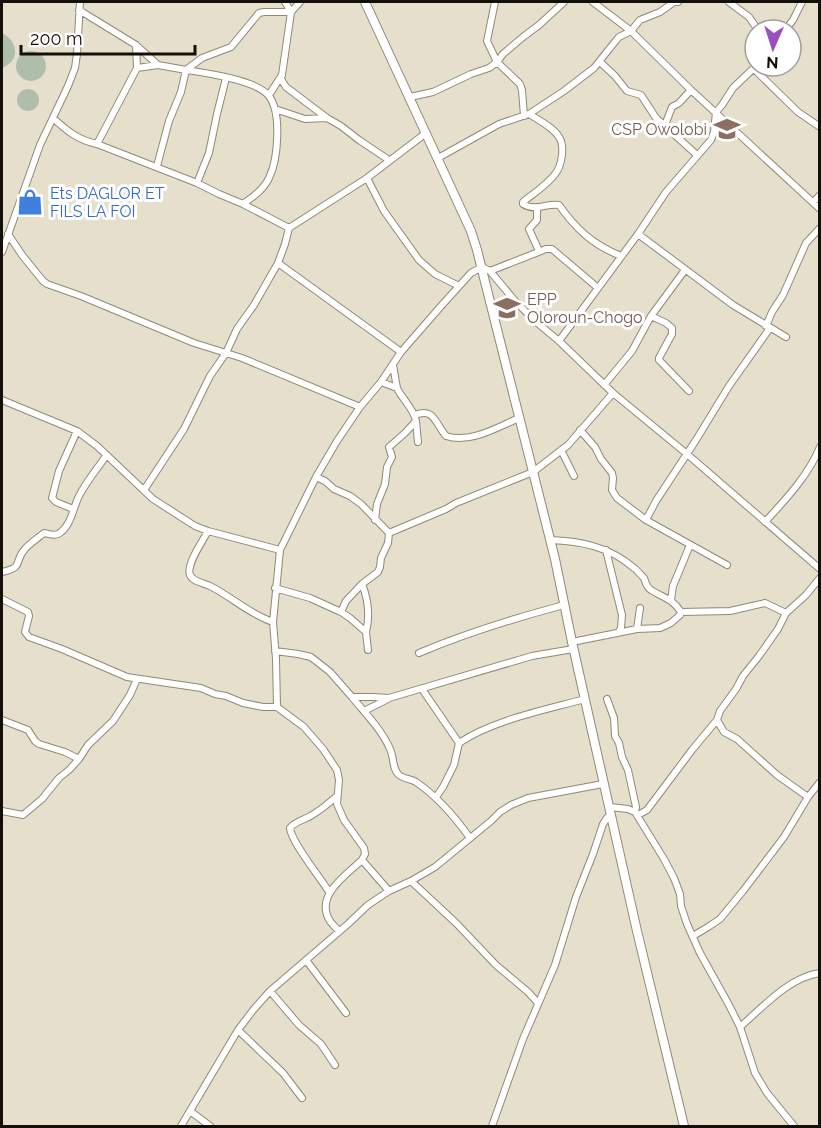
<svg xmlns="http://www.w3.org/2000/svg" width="821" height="1128" viewBox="0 0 821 1128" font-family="Raleway,sans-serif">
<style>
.green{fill:#afbeab}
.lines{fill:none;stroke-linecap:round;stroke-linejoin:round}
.minor-casing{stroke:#8f8976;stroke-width:8}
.tertiary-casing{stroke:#8f8976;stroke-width:10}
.minor{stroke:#fff;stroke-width:6}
.tertiary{stroke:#fff;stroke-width:8}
.labels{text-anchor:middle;stroke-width:6;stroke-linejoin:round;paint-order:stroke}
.education-label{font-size:16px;fill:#785e54;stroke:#fff;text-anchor:end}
.shop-label{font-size:16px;fill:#366cbe;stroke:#fff;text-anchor:start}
</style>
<rect width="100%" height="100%" fill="#e5dfcb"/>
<!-- green -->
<path class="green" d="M2 33C18 41 21 61 2 68Z
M16 66a15 15 0 1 1 30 0a15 15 0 1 1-30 0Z
M17 100a11 11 0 1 1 22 0a11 11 0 1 1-22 0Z"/>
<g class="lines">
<!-- minor casing -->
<g class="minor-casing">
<path id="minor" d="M495 2 487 41 497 62 520 84 522 90 524 116
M593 2 631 31 691 90 820 209
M729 2 749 17 758 30
M79 10 136 45 158 65
M785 30 793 20 802 2
M600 62 615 76 627 91 641 95 656 118 697 155
M137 68 158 65 186 70 202 58 231 47 259 13 264 12H291L300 2
M754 69 798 112 820 127
M281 79 286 87 327 118 341 126 359 140 389 160
M269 95 282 75 291 12 285 2
M410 97 433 92 471 74 489 68 497 62 503 54 523 37 539 25 564 2
M275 109 305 119 327 118
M529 114C538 120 553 127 559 137 565 146 562 166 555 174 548 184 533 194 523 202V204C536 212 545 203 559 205 576 229 593 245 621 256
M53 118C67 131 78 140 97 144L197 183 219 194 243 204 289 228
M665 125 672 107 679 103 691 90
M97 144 137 68 136 45
M438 158 499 124 529 114 564 91 594 68 614 43 619 37 631 31 640 20 660 12 674 2H678
M157 166 169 121 181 92 186 70C206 73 257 80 269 96 282 113 278 160 269 178 264 189 253 197 243 204
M367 178 384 211 419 260 435 274 459 286
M197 183 209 153 217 114 226 78
M813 202 820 195
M537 207V220L529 229 539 251
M8 234 22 255 43 281 47 284 81 296 194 343 242 358 360 407
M638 234 733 305 786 337
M2 252 40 145 68 86 75 68 77 54 80 2
M278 263 401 352
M490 271 546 249H552L598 288
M651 316 666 323 672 328V334L659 358V360L689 391
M766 326 772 312 783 295 806 243 820 228
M559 341 638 234 666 192 711 140 714 132 716 112 722 105 733 88 756 66
M393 365 397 388
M604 385 632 351 651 316 685 270
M2 400 77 431 97 446 153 499 195 526 208 531 280 550
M415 415C434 407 435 423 446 436 470 444 498 427 519 418
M416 421 418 442
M580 430 595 447 601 459 612 473 613 478 612 490 617 498 646 520 727 565
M561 450 574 476
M316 477 325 481 334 489 350 496 361 504 389 533 388 543 381 558 380 567 378 572 362 584 346 601 341 612
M144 490 184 429 210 376 226 353 237 329 254 305 278 263 285 244 289 228 367 178 426 133
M73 509 56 502 52 498 59 471 77 431
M375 520 377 504 385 484 387 467 392 457 389 447 405 433 416 421C414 409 402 399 397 388L381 382
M646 520 656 501 696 440 729 386 770 328
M765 522C786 499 808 476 820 447
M208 531C203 541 186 564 190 575 193 582 204 583 210 586 232 597 249 614 273 622
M389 533 446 509 456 503 533 472 568 445 613 393
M550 540C581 541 610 547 634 568 637 570 641 575 644 578 646 583 646 587 651 590 663 598 672 598 681 612
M606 550 622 615 621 628 618 633
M2 572C25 567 13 562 25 549 29 544 38 538 44 533 48 534 54 536 58 534 71 527 73 508 79 496 86 482 97 469 106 456
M362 584C368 599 370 616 366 632
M275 588 310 598 341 612 350 618 366 632 368 650
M2 599 28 612 29 616 25 632 29 637 62 649 127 677 201 688 215 694 226 696 243 703 263 707H277
M671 600 673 586 690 545
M637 629 640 608
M572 642 637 629 660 628 671 623 680 615 681 612 730 611 765 603 786 613 805 596 820 578
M275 651 298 654 311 657 330 672 352 697H373L389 698 532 656 573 649
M419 653C466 633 515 618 564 605
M422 689 459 743
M352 697C365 713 382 730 390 749 394 757 392 769 399 775 404 779 411 779 416 782 438 797 455 817 470 838
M607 699 614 718 615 736 619 743 622 757 628 770 636 807 635 812
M364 711 388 699
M2 720 28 730 35 741 39 744 65 752 79 759
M436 797 443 787 454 765 459 743C493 720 545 710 585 699
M808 797 820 782
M610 807 628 809 635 812 664 859 674 878 680 894 681 906 687 924 700 953 729 1005 740 1027 755 1073 767 1093 794 1126
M2 811 23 815 42 799 59 778 69 770 79 759 88 745 113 721 130 695 137 679
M638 815 647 810 692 750 717 720
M362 860 389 891
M411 881 456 923 496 965 528 992 538 1003
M329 892C320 877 291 842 290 828 295 821 305 820 312 815 321 810 329 803 337 796
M339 931C336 928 332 924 330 921 314 896 346 875 362 860L365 854 364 848 344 820 337 804 339 780 337 770 323 749 304 727 277 707 276 659 273 622 280 550 316 477 337 441 360 407 381 382 401 352 442 305 471 273 482 267 490 271 515 301 535 321 559 341 613 393 687 454 820 569
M693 936 708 927 720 919 743 891 784 837 808 797 777 775 737 739 724 732 717 720 720 711 736 689 743 676 759 656 778 629 786 613
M306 960 346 1013
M270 991 299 1025 321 1044 335 1065
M740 1027C762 1008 789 977 820 973
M238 1030 283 1073 302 1098
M190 1111 210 1126
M181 1126 238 1030 254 1009 270 991 348 924 368 905 389 891 411 881 435 867 491 821 500 812 511 805 528 798 603 784
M492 1126 523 1039 555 965 576 897 593 854 603 824 607 818 611 815"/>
</g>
<!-- tertiary casing -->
<g class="tertiary-casing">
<path id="tertiary" d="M365 2 471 231 477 250 555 559 572 642 637 931 684 1126"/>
</g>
<!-- minor -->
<use href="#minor" class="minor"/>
<!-- tertiary -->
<use href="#tertiary" class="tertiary"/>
</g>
<!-- icons -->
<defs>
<g id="school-bare" transform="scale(2.07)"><path d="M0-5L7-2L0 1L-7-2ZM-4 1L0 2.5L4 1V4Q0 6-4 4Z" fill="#8d6e63" stroke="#fff" stroke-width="2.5" paint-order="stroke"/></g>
<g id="shop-bare" transform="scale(2.07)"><path d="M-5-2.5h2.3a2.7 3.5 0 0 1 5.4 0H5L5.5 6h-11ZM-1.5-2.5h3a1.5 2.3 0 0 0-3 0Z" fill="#3f7fe0" stroke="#fff" stroke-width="2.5" paint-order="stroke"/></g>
</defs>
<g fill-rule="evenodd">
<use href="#school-bare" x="727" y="129"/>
<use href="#shop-bare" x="30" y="202"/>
<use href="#school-bare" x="507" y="308"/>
</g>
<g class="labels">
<!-- education labels -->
<g class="education-label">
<text x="707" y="135">CSP Owolobi</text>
<text x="527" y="305" text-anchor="start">EPP<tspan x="527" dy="18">Oloroun-Chogo</tspan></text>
</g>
<!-- shop labels -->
<g class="shop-label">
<text x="50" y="199">Ets DAGLOR ET<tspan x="50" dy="18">FILS LA FOI</tspan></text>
</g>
</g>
<!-- border -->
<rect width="821" height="1128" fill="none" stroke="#121009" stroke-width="6"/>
<!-- north arrow -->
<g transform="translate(773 48) rotate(183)"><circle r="28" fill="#ffffff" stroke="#a09f9d" stroke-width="1.5"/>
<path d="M0-4.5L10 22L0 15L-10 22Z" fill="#9a4fc1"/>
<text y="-9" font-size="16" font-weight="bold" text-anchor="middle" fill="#121009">N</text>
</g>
<!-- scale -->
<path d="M21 45v9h174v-9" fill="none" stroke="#121009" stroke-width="3"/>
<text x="30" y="45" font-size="18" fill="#121009" stroke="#ffffff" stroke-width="4.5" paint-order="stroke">200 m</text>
</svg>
